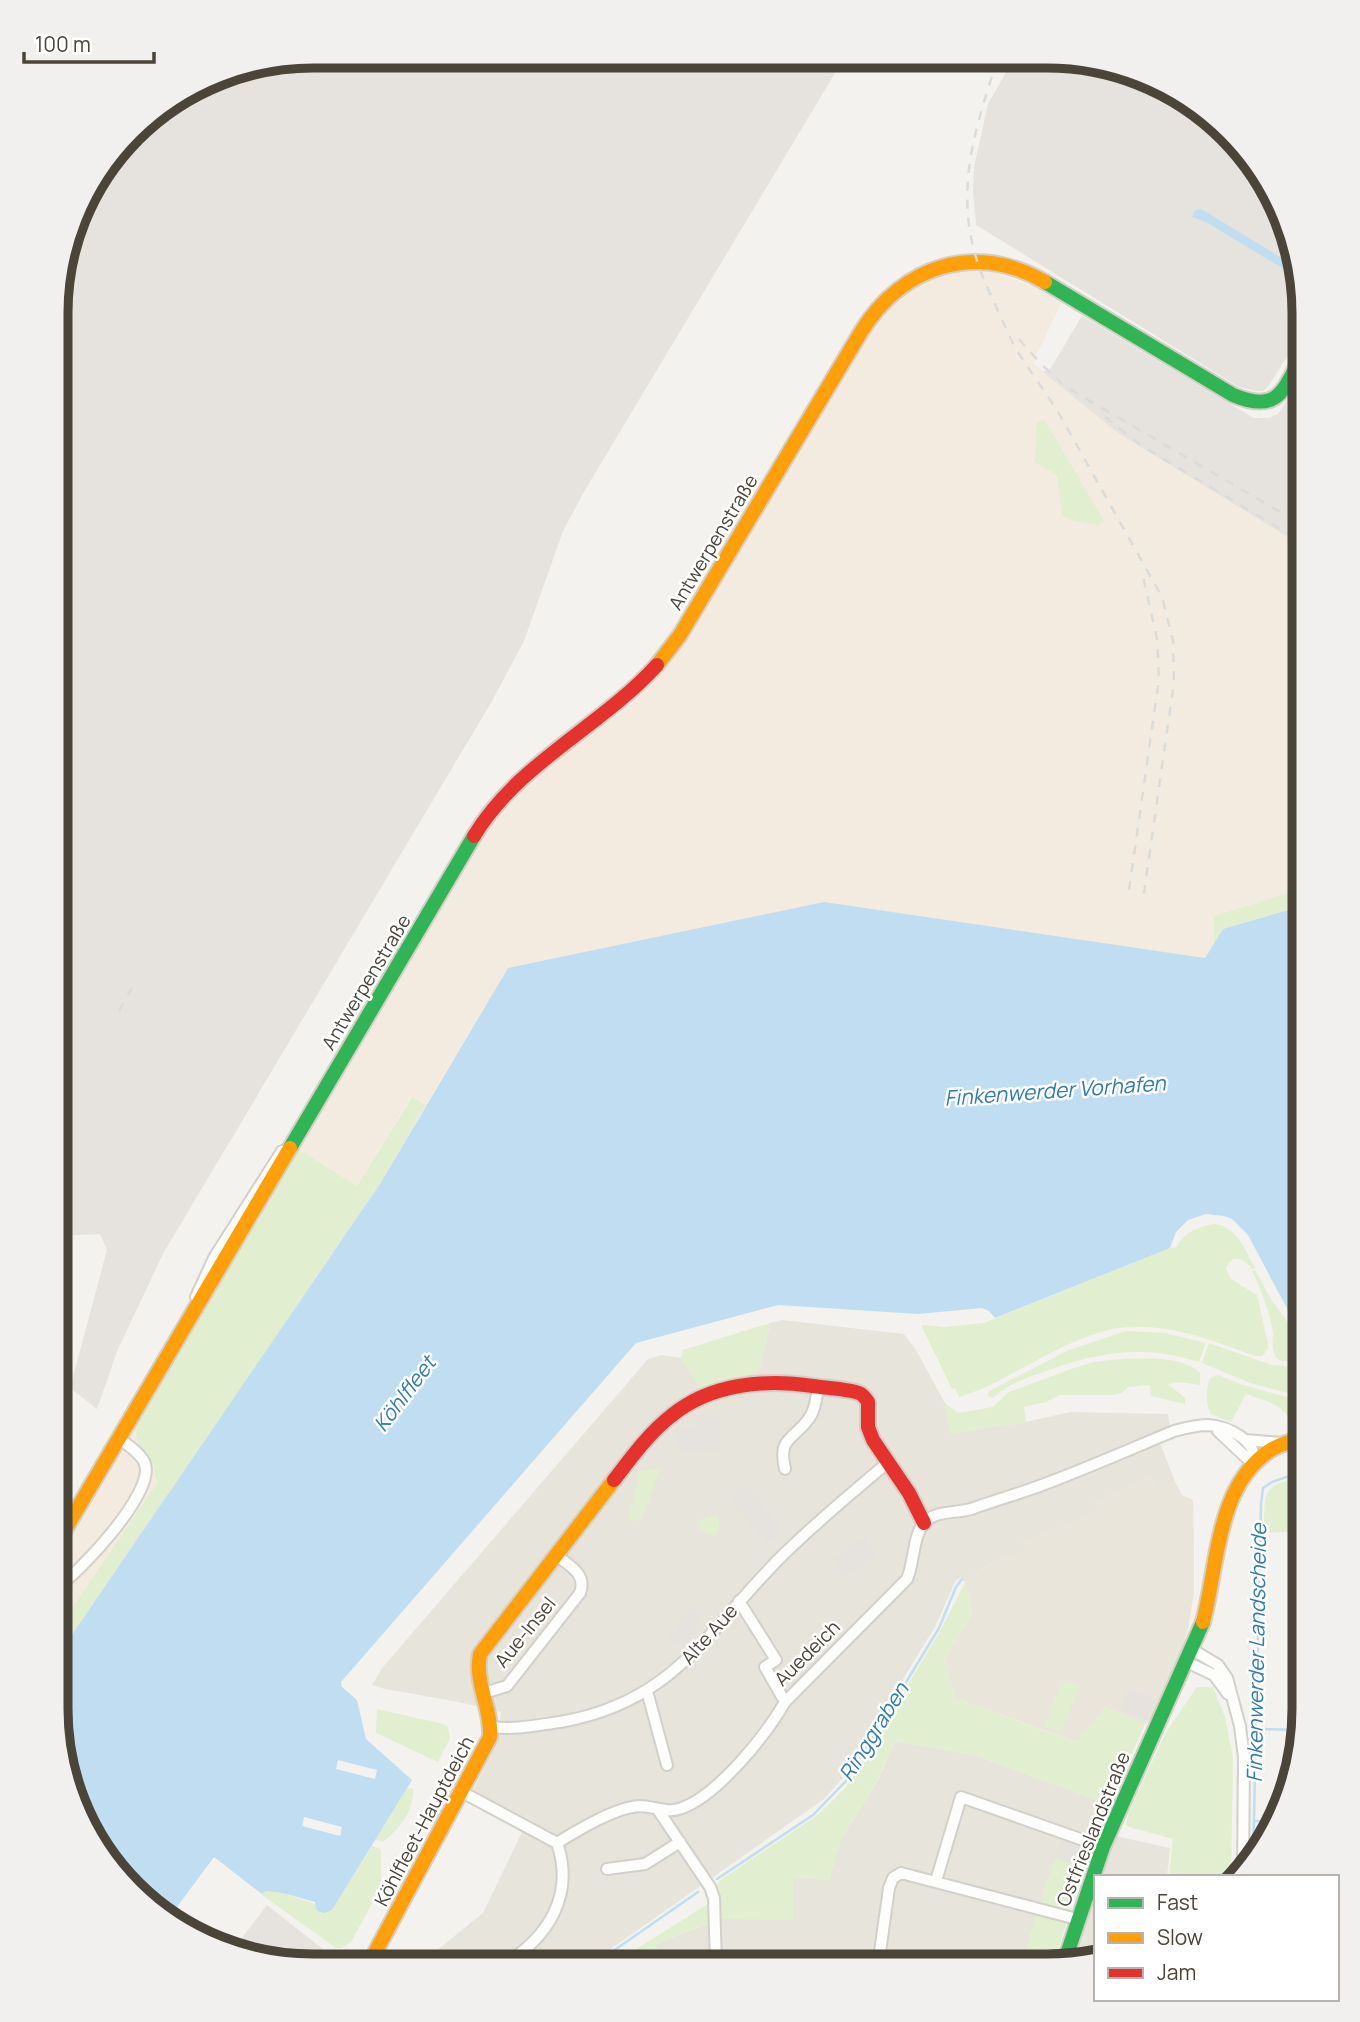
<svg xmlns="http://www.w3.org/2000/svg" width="1360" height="2022" viewBox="0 0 1360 2022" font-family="Manrope,sans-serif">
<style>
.residential{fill:#e7e4dc}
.commercial{fill:#f3ebdf}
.industrial{fill:#e6e2de}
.education{fill:#eae5da}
.green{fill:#e1eecf}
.parking{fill:#e6e3df}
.water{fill:#c0ddf1}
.pier{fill:#f4f2ee}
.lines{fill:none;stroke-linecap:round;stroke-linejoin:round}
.stream{stroke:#c0ddf1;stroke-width:2.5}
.street-casing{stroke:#d2d0cb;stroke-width:14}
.fast-casing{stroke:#d3cfc5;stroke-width:18}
.slow-casing{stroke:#d3cfc5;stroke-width:18}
.jam-casing{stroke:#d3cfc5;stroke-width:18}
.street{stroke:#fdfdfc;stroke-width:10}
.fast{stroke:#30b455;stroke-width:14}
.slow{stroke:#ff9f0a;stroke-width:14}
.jam{stroke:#e5322d;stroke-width:14}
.rail{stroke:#dbdbda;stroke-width:2.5;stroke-dasharray:9 9;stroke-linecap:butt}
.labels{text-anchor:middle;stroke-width:5;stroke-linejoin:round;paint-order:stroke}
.street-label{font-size:19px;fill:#4b4439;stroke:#fff}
.water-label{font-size:21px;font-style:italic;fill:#2e7ab2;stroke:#fff}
.rim{fill:none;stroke:#4b4439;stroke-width:9}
</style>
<rect width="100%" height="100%" fill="#f4f2ee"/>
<!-- residential -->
<path class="residential" d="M782 1320 904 1334 916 1350 945 1403 950 1433 1026 1422 1070 1412 1168 1414 1172 1438 1160 1443 1175 1482 1157 1491 1151 1477 1095 1501 1099 1512 1023 1542 1025 1552 990 1564 965 1583 961 1577 955 1582 936 1625 843 1778 824 1799 588 1965 420 1964 483 1913 527 1822 472 1793 497 1741 501 1712 459 1702 385 1689 372 1685 383 1667 648 1359 662 1355 681 1358 702 1390 725 1380 758 1372 770 1323Z
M895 1741 974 1755 1109 1804 1090 1846 1053 1965H660L656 1944 719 1919 793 1877 829 1880 840 1841 878 1780Z
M1111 1835 1170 1848 1167 1877H1099Z
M1096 1888V1956L1074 1961Z"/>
<!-- commercial -->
<path class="commercial" d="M966 271 995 273 1033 286 1061 303 1033 363 1118 433 1304 547V888L1215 916 1214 943 1205 958 1059 938 508 968 426 1105 411 1097 357 1186 295 1147 487 827 511 797 569 750 628 707 664 672 693 629 822 410 880 318 902 294 923 280 943 273Z
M133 1426 137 1441 154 1465 155 1477 158 1482 56 1631V1554Z"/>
<!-- industrial -->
<path class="industrial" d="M313 56 844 58 585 490 563 531 524 641 492 701 164 1252 118 1349 97 1409 70 1388 107 1250 100 1234 57 1236 58 279 90 185 144 120 230 70Z
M1014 58H1081L1203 109 1251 156 1284 214 1304 313V330L1268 387 1263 391H1256L1239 387 976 225 973 192 974 167 988 104Z
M1082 316 1253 418H1269L1279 413 1304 371V547L1118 433 1043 372 1051 368Z"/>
<!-- education -->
<path class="education" d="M1151 1477 1157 1490 1175 1482 1182 1495 1193 1500 1194 1539V1592L1188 1629 1183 1647 1150 1720 1145 1724 1105 1707 1077 1742 955 1698 945 1658 972 1614 965 1583 990 1564 1025 1552 1022 1542 1098 1512 1095 1500Z"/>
<!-- green -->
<path class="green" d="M1044 419 1104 521 1098 525 1074 521 1062 515 1057 475 1035 462 1037 423Z
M1304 888V909L1285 911 1223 929 1214 943V916Z
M412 1097 426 1105 380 1184 56 1658V1631L158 1482 155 1477 154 1465 137 1441 135 1426 143 1404 295 1147 357 1186Z
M1215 1224C1238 1228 1244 1248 1255 1268L1252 1269C1244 1258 1231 1253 1226 1269L1231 1279 1257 1295 1268 1344V1349L1262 1356H1255C1214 1341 1173 1324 1129 1327 1085 1329 1033 1364 994 1383 983 1389 971 1393 959 1397L955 1388 952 1389 921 1325 944 1327 984 1323 1170 1248 1177 1247C1185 1231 1198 1227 1215 1224Z
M1255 1270 1272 1301 1304 1344V1362L1281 1361C1277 1358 1276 1359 1274 1353 1271 1346 1274 1339 1273 1331 1269 1311 1261 1289 1252 1271Z
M770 1323 758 1372 725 1380 701 1390 681 1358 683 1350Z
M1126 1331 1165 1333 1206 1343 1199 1362C1146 1344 1096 1352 1046 1371 1026 1378 1009 1383 993 1398L988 1396 989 1391 1069 1350Z
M1209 1343 1272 1365 1300 1367 1296 1395 1250 1383 1202 1363Z
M1122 1359C1145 1358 1182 1356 1200 1373V1385L1179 1382 1168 1384 1185 1398V1404L1151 1396 1150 1385 1128 1387 1122 1393 1113 1395H1060L1046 1402 1024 1407 1026 1422 950 1434 945 1403 958 1413 993 1407 1009 1392 1071 1369 1093 1362Z
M1218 1375 1243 1385 1304 1402V1432L1298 1433C1284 1404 1275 1404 1246 1394L1231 1422 1211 1414C1205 1405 1206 1386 1211 1377Z
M660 1468 641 1521 628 1520 640 1471Z
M1304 1476 1303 1531 1264 1533C1265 1493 1260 1485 1304 1476Z
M714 1515 718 1517C720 1525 720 1530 714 1536L701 1531 698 1524 701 1520Z
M965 1583 972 1614 945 1658 955 1698 1076 1742 1105 1707 1145 1724 1109 1804 974 1755 895 1741 877 1781 840 1841 829 1880 793 1877V1920L718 1919 656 1944 660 1965H611L711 1902 719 1881 819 1814 847 1786 939 1633Z
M1062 1680 1079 1686 1061 1732 1045 1726Z
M1197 1687H1213L1225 1717 1233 1759 1231 1877H1169L1173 1839 1126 1826 1128 1814 1166 1732Z
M377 1709 443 1724 448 1727 450 1738 438 1762 376 1733Z
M407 1788 413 1789C414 1811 400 1828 384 1841L375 1840Z
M372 1846 381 1849V1887L351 1942 341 1948H336L262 1895 266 1890 283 1893 332 1910Z
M1055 1858 1084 1867 1069 1912 1039 1904Z
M1036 1915 1066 1924 1053 1965 1021 1966Z"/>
<!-- parking -->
<path class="parking" d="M1082 316 1272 429 1243 477 1054 364Z
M233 1082 239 1085 216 1124 210 1121Z
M251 1092 257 1096 231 1140 225 1137Z
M195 1138 204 1170 143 1270 135 1238Z
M696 1415 721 1416 720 1451 675 1450 676 1428H695Z
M745 1486 784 1530 767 1544 729 1500Z
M866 1537 877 1555 843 1576 832 1558Z
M691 1608 703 1618 680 1648 667 1638Z
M1129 1688 1156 1699 1146 1721 1119 1710Z
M1063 1836 1090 1846 1084 1867 1055 1858Z
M267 1905 342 1964H280L232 1951Z"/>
<!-- water -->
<path class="water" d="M1201 209 1295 266 1297 277 1206 222 1192 217 1195 210Z
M824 902 1205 958 1223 929 1285 911 1304 909V1344L1298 1336 1300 1333 1248 1235 1232 1219 1224 1216 1206 1214 1188 1220 1176 1232 1170 1248 995 1318 989 1311 982 1308 918 1314 778 1305 636 1343 341 1682 342 1687 357 1700 366 1739 412 1780 332 1910 324 1913 317 1911 315 1902 283 1893 266 1891 262 1894 214 1857 168 1919 157 1913 109 1866 76 1808 56 1709V1658L380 1184 508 968Z"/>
<!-- pier -->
<path class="pier" d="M338 1760 377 1770 375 1779 336 1769Z
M304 1817 342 1827 340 1836 302 1826Z"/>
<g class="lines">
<!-- stream -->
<path class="stream" d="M1254 1729 1303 1730
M1254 1821H1275
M1253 1862 1261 1504 1263 1488 1272 1482 1304 1471
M717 1879 813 1815 846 1781 939 1628 956 1587 962 1579
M593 1965 698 1892"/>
<!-- street casing -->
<g class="street-casing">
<path id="street" d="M196 1297 214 1258 282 1151
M1218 1431 1253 1464
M1246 1440 1282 1443
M785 1469C778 1439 791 1441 807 1421 815 1412 816 1399 818 1388
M56 1588C80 1573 155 1492 145 1464 142 1454 127 1445 119 1438
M739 1601 776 1660 765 1667 785 1702
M1193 1650 1218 1665 1227 1678 1240 1726 1244 1757 1243 1874
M1193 1665 1214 1675 1228 1694
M647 1691 667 1765
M484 1693 507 1686 580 1593C587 1574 570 1566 556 1555
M492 1727C515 1730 537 1725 560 1722 671 1703 705 1635 776 1562 811 1526 850 1495 887 1463
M462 1792 557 1843
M658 1810 710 1887 714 1898 716 1965
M557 1843C578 1830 614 1808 639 1806 654 1806 668 1814 682 1808 718 1795 766 1735 785 1702L907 1579C914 1564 913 1535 924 1523 936 1509 959 1514 974 1508 999 1499 1025 1492 1050 1482 1092 1466 1133 1448 1174 1431 1185 1428 1196 1425 1208 1425 1227 1426 1260 1441 1253 1464
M607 1869 645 1864 680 1842
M936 1881 961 1797 1103 1847
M375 1953 386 1964
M879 1959 889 1888 893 1878 901 1873 1077 1919
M504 1964C548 1938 575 1895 557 1843
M715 1964 879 1959 921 1966"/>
</g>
<!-- fast casing -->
<g class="fast-casing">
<path id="fast" d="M1045 282 1233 395C1280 415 1284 388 1304 352
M290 1148 474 836
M1064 1963 1103 1847 1203 1622"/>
</g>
<!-- slow casing -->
<g class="slow-casing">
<path id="slow" d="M657 665 680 635 861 332C902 266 975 241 1045 282
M56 1545 290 1148
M1203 1622C1218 1566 1216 1487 1269 1451 1279 1444 1293 1441 1304 1437
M369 1964 490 1737C492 1708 474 1683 480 1654L614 1480"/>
</g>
<!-- jam casing -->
<g class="jam-casing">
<path id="jam" d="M474 836C518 763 602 726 657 665
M614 1480C631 1458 649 1433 671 1416 711 1383 765 1379 813 1386 824 1388 853 1389 861 1394 864 1396 866 1399 868 1402V1427L873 1440 909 1493 924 1523"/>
</g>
<!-- street -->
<use href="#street" class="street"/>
<!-- fast -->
<use href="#fast" class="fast"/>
<!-- slow -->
<use href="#slow" class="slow"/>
<!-- jam -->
<use href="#jam" class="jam"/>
<!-- rail -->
<path class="rail" d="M987 287 1015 348 1057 410 1162 597 1173 640 1174 682 1143 900
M991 295C949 211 970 142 998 58
M1019 339 1041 364 1066 387 1304 526
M1105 417 1142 446 1304 543
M1129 890 1159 679 1157 639 1142 572
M119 1011 133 986"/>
</g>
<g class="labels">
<!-- street labels -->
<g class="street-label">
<text transform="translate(713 542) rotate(-59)" y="7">Antwerpenstraße</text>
<text transform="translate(366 982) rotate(-59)" y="7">Antwerpenstraße</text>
<text transform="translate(525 1632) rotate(-51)" y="7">Aue-Insel</text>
<text transform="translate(709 1634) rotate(-48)" y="7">Alte Aue</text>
<text transform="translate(807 1653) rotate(-45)" y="7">Auedeich</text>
<text transform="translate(424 1821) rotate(-62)" y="7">Köhlfleet-Hauptdeich</text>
<text transform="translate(1093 1829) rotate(-68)" y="7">Ostfrieslandstraße</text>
</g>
<!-- water labels -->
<g class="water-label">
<text transform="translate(1055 1091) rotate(-4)" y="7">Finkenwerder Vorhafen</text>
<text transform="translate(405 1394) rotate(-53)" y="7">Köhlfleet</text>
<text transform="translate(1257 1653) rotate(-89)" y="7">Finkenwerder Landscheide</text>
<text transform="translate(874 1732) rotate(-58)" y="7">Ringgraben</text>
</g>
</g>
<!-- crop -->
<path d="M0 0H1360V2022H0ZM313 68H1047A245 245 0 0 1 1292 313V1709A245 245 0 0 1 1047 1954H313A245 245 0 0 1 68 1709V313A245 245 0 0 1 313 68Z" fill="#f1f0ef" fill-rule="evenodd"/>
<path class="rim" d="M313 68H1047A245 245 0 0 1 1292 313V1709A245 245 0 0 1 1047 1954H313A245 245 0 0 1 68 1709V313A245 245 0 0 1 313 68Z"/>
<!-- legend -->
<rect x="1094" y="1875" width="245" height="126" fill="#ffffff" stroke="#b7b4b0" stroke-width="2"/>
<rect x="1108" y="1898" width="35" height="10" fill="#30b455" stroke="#b7b4b0" stroke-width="2"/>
<text x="1157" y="1910" font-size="21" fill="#4b4439">Fast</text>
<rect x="1108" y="1933" width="35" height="10" fill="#ff9f0a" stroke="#b7b4b0" stroke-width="2"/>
<text x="1157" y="1945" font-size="21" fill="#4b4439">Slow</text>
<rect x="1108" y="1968" width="35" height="10" fill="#e5322d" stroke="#b7b4b0" stroke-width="2"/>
<text x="1157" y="1980" font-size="21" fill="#4b4439">Jam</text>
<!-- scale -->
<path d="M24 52v10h130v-10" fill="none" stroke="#4b4439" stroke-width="3.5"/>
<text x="35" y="52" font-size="21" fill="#4b4439" stroke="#ffffff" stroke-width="5" paint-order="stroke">100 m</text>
</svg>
